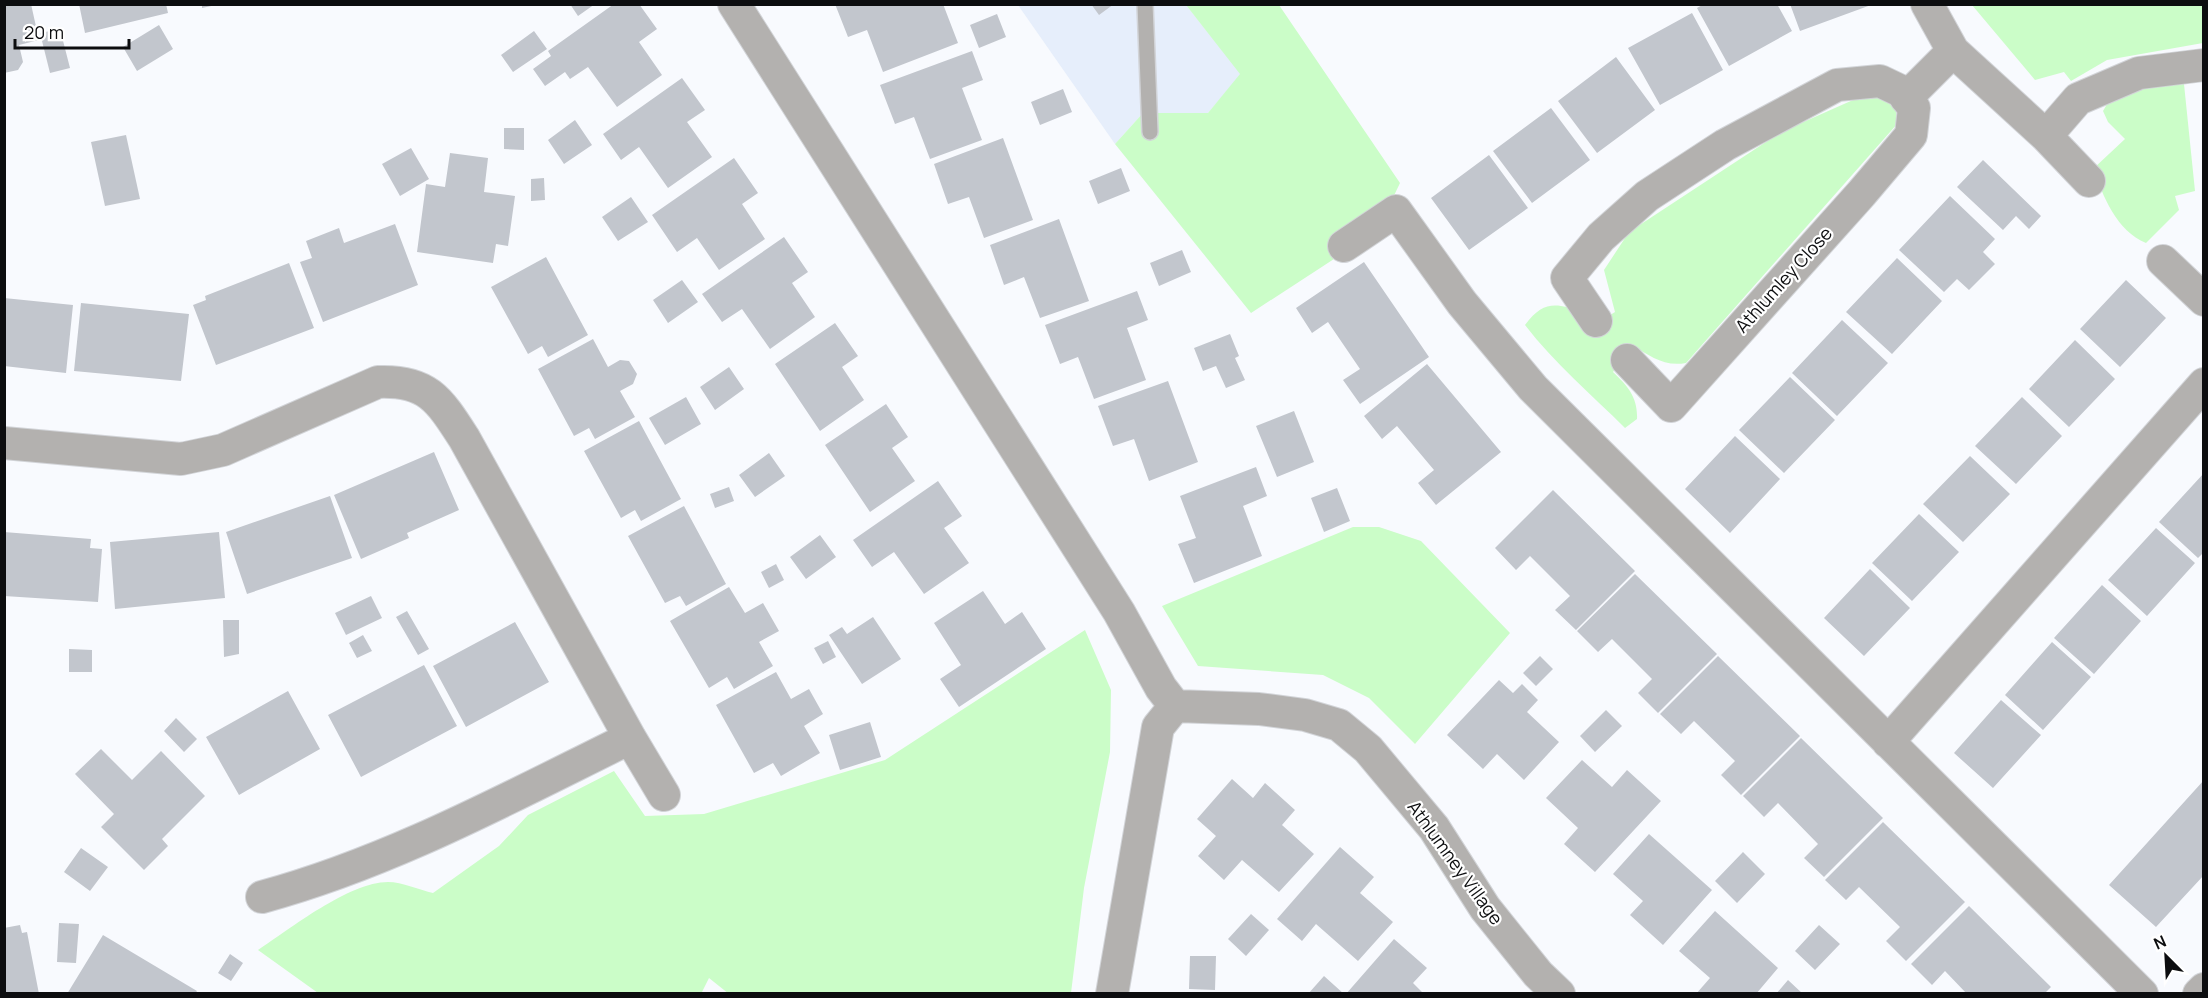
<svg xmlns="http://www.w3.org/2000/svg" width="2208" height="998" viewBox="0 0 2208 998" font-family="Manrope,sans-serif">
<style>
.built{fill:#e6eefb}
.green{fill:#cbfdc8}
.building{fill:#c2c6cd}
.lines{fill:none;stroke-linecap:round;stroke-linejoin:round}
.lane-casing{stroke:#d2d4d8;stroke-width:18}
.street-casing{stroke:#d2d4d8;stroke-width:34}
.lane{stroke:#b3b1af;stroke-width:15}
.street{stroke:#b3b1af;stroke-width:32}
.labels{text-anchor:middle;stroke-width:4.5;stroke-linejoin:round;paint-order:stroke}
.street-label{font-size:18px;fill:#0c0d0f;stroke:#fff}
</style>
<rect width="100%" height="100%" fill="#f8fafe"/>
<!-- built -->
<path class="built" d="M1018 5H1186L1241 74 1208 113H1143L1115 144Z"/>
<!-- green -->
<path class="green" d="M1186 5H1279L1400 183 1377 231 1251 313 1115 144 1143 113H1208L1240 74Z
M1972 5H2203V43L2107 60 2071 81 2064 72 2035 80Z
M2175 84H2184L2195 191 2175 196 2179 210 2146 243C2117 231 2102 196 2094 168L2125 139 2108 122 2103 111 2110 99 2124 92Z
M1882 95 1896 111 1898 123 1686 363C1664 367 1650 356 1632 345L1613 372C1628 386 1638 398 1637 419L1625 428C1591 394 1554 363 1525 325 1543 301 1555 303 1581 311L1591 327 1615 312 1604 270 1629 232 1781 132 1853 100Z
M1353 527H1379L1421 541 1510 633 1415 744 1369 698 1323 675 1198 666 1162 606Z
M1085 630 1111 690 1110 752 1084 888 1071 993 729 994 709 978 701 994 318 993 258 950C290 929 349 882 388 882 402 882 420 890 433 893L499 846 528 815 614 771 645 816 704 814 885 760Z"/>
<!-- building -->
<path class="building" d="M4 4H31L39 40 19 45 23 62 18 70 4 73Z
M79 4H166L168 13 85 33Z
M202 4H216V5L202 8Z
M570 4H595L578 16Z
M614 4H639L657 29 639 42 662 75 617 107 588 67 570 79 565 72 545 86 533 69 551 56 548 51Z
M835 4H943L958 43 883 72 867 30 848 37Z
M1091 4H1114L1099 15Z
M1704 4H1777L1792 31 1729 66 1697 8Z
M1790 4H1871V5L1800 31Z
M1692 13 1723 70 1660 105 1628 48Z
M997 14 1006 37 979 48 970 25Z
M159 25 173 49 137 71 123 47Z
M60 29 70 68 50 73 40 33Z
M534 31 547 49 513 72 501 55Z
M972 51 983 80 962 88 982 140 930 159 914 117 895 124 880 85Z
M1616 57 1655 110 1597 153 1558 101Z
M682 78 705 110 687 122 712 157 668 188 639 147 621 160 603 134Z
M1063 89 1072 112 1040 125 1031 102Z
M1551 108 1590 160 1532 203 1493 151Z
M575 120 592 145 564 164 548 140Z
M504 128H524V150L504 149Z
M126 135 140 199 105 206 91 142Z
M1003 138 1033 220 984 238 969 197 948 204 934 164Z
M411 148 429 179 400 196 382 164Z
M450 153 488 158 484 192 515 196 508 246 496 244 493 263 417 252 426 184 445 187Z
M1489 155 1528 208 1469 250 1431 198Z
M734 158 758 193 742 204 765 239 719 270 697 238 677 252 652 215Z
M1983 160 2041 216 2029 229 2016 216 2003 230 1957 187Z
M1121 168 1130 191 1098 204 1089 181Z
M544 178 545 200 531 201V179Z
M1950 196 1995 239 1983 252 1995 264 1969 290 1957 279 1944 292 1899 250Z
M631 197 648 222 618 241 602 217Z
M1059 219 1089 301 1040 318 1024 277 1004 285 990 245Z
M395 224 418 285 323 322 300 262 312 258 306 241 339 228 344 243Z
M784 237 808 272 792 283 815 317 770 349 742 309 722 322 702 294Z
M1182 250 1191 272 1159 286 1150 263Z
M546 257 588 335 548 357 542 346 528 354 491 287Z
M1897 258 1942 301 1892 354 1846 312Z
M1364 262 1429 357 1360 404 1343 380 1360 369 1328 322 1312 333 1296 308Z
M289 263 314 328 216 365 193 305 206 300 205 296Z
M682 280 698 302 668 323 653 300Z
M2126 280 2166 318 2120 367 2080 329Z
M1137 291 1148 320 1127 328 1146 380 1094 399 1078 357 1060 364 1045 325Z
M4 298 73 305 66 373 4 366Z
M81 303 189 314 181 381 74 371Z
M1842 320 1888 363 1837 416 1792 373Z
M835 323 858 356 842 367 864 400 820 431 775 364Z
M1230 334 1239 356 1235 358 1245 380 1226 388 1216 366 1203 371 1194 348Z
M593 339 608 367 620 360 629 361 637 374 633 384 620 391 635 417 595 439 589 428 574 436 538 369Z
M2075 340 2115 379 2069 427 2029 389Z
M1427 364 1501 452 1436 505 1418 483 1434 470 1397 426 1382 439 1364 416Z
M729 367 744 389 715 410 700 387Z
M1790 377 1835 420 1784 473 1739 430Z
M1168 381 1198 462 1149 481 1134 439 1113 446 1098 406Z
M686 397 701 424 665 445 649 418Z
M2022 397 2062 436 2016 484 1975 446Z
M886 404 908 437 892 448 915 481 870 512 825 445Z
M1294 411 1314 462 1277 477 1256 426Z
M639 421 681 499 641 521 635 510 621 518 584 451Z
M1735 436 1780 479 1730 533 1685 489Z
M434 452 459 510 407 533 409 538 361 559 334 495Z
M769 453 785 476 755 497 739 475Z
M1970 456 2010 494 1963 542 1923 504Z
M1256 467 1267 496 1243 506 1262 556 1194 583 1178 544 1196 538 1180 496Z
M2204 473V552L2198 558 2159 522Z
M938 481 962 516 944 528 969 563 924 594 894 552 872 567 853 540Z
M729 487 734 501 715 508 710 494Z
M1337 488 1350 521 1324 532 1311 498Z
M1553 490 1635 571 1576 630 1555 610 1570 596 1530 556 1516 570 1495 548Z
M330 496 352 558 247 594 226 532Z
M684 506 726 584 686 606 680 596 665 603 628 536Z
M1919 514 1959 552 1912 601 1872 563Z
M2156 528 2195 563 2147 616 2108 580Z
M4 532 91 539 90 548 102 549 98 602 4 596Z
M219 532 225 598 115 609 110 542Z
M820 535 836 557 806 579 790 557Z
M776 564 784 580 769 588 761 572Z
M1870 569 1910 608 1864 656 1824 618Z
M1635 574 1717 654 1658 713 1638 693 1652 679 1612 639 1598 652 1577 631Z
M2102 585 2141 621 2094 674 2054 638Z
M729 587 745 613 763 603 779 631 759 642 773 666 734 689 727 677 709 688 670 621Z
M983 591 1005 624 1022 612 1046 649 959 707 940 679 961 665 934 623Z
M371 596 382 618 346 635 335 613Z
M407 611 429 649 418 655 396 617Z
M873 617 901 659 862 684 829 635 842 627 847 634Z
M223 620H239V654L224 657Z
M515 622 549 682 466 727 433 666Z
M363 635 372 651 357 658 349 643Z
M828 641 836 657 823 664 814 648Z
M2052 642 2091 677 2043 730 2005 695Z
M69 649 92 650V672H69Z
M1540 656 1553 669 1536 686 1523 673Z
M1718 656 1800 736 1741 795 1721 775 1735 761 1694 721 1681 734 1660 714Z
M424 665 457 726 361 777 328 715Z
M776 672 791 699 809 689 823 714 804 726 820 753 781 776 773 763 754 773 716 705Z
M1499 680 1513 693 1522 684 1538 700 1527 712 1559 742 1524 780 1497 754 1483 769 1447 735Z
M288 691 320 749 239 795 206 737Z
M2001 700 2041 735 1993 788 1954 753Z
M1606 710 1622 726 1595 752 1580 736Z
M176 718 197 739 184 752 164 731Z
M870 722 881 757 840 770 829 735Z
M1801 738 1883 818 1824 877 1804 858 1818 844 1778 803 1764 817 1743 796Z
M101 749 132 780 161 751 205 796 162 839 168 846 144 870 101 827 114 814 75 774Z
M1582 760 1612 787 1627 770 1661 801 1595 872 1564 844 1578 828 1546 798Z
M1232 779 1253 798 1265 783 1295 810 1282 825 1314 854 1279 892 1242 860 1224 880 1198 856 1216 836 1197 819Z
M2204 780V875L2156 927 2109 885Z
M1883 822 1965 902 1906 961 1886 941 1900 927 1859 887 1846 900 1825 880Z
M1649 834 1712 890 1663 945 1630 915 1643 901 1613 874Z
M1340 847 1374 877 1360 893 1393 922 1358 961 1316 924 1302 941 1277 919Z
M81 848 108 867 90 891 64 872Z
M1743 852 1765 874 1737 903 1715 881Z
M1969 906 2051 987 2044 994H1967L1945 971 1932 985 1911 964Z
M1715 911 1778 968 1756 994H1696L1710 978 1679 951Z
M1251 914 1269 930 1246 956 1228 939Z
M59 923 79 924 76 963 57 962Z
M20 925 22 933 27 932 39 994H4V928Z
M1819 925 1840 944 1815 970 1795 951Z
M103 935 197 991 195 994H67Z
M1394 939 1427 968 1413 983 1424 994H1346Z
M230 954 243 963 231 981 218 973Z
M1190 956H1216L1215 990 1189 989Z
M1324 976 1344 994H1308Z
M1788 980 1803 994H1776Z"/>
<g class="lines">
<!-- lane casing -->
<g class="lane-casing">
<path id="lane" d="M1145 4 1150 132"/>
</g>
<!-- street casing -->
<g class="street-casing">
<path id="street" d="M734 4 1119 612 1161 688 1175 706 1158 727 1112 994
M1927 4 1953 51 2046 136 2089 181
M1906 98 1953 51
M2046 136 2078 99 2139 73 2204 65
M1344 246 1396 211 1462 303 1533 388 2142 994
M2163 261 2204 300
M1596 321 1567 278 1601 237 1647 196 1725 145 1837 85 1880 81 1901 91 1914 108 1911 135 1861 194 1671 406 1627 360
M4 443 181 459 223 450 378 382C427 380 439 399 464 438L630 738 664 795
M1175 706 1259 709 1305 715 1339 725 1368 749 1434 828 1485 908 1538 974 1559 994
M1888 742 2204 384
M262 897C391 862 510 797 630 738
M2199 994 2204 989"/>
</g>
<!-- lane -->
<use href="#lane" class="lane"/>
<!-- street -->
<use href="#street" class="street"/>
</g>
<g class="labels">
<!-- street labels -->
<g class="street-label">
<text transform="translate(1784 280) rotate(-48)" y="6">Athlumley Close</text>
<text transform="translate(1455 863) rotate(54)" y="6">Athlumney Village</text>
</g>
</g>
<!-- border -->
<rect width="2208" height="998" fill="none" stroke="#0c0d0f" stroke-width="12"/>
<!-- north arrow -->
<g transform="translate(2166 956) rotate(336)" stroke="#ffffff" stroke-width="4.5" paint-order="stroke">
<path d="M0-4.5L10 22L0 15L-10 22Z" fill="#0c0d0f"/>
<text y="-9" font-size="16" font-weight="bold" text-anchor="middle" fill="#0c0d0f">N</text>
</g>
<!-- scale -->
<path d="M15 39v9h114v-9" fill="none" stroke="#0c0d0f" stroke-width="3"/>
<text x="24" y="39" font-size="18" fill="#0c0d0f" stroke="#ffffff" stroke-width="4.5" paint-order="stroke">20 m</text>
</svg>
